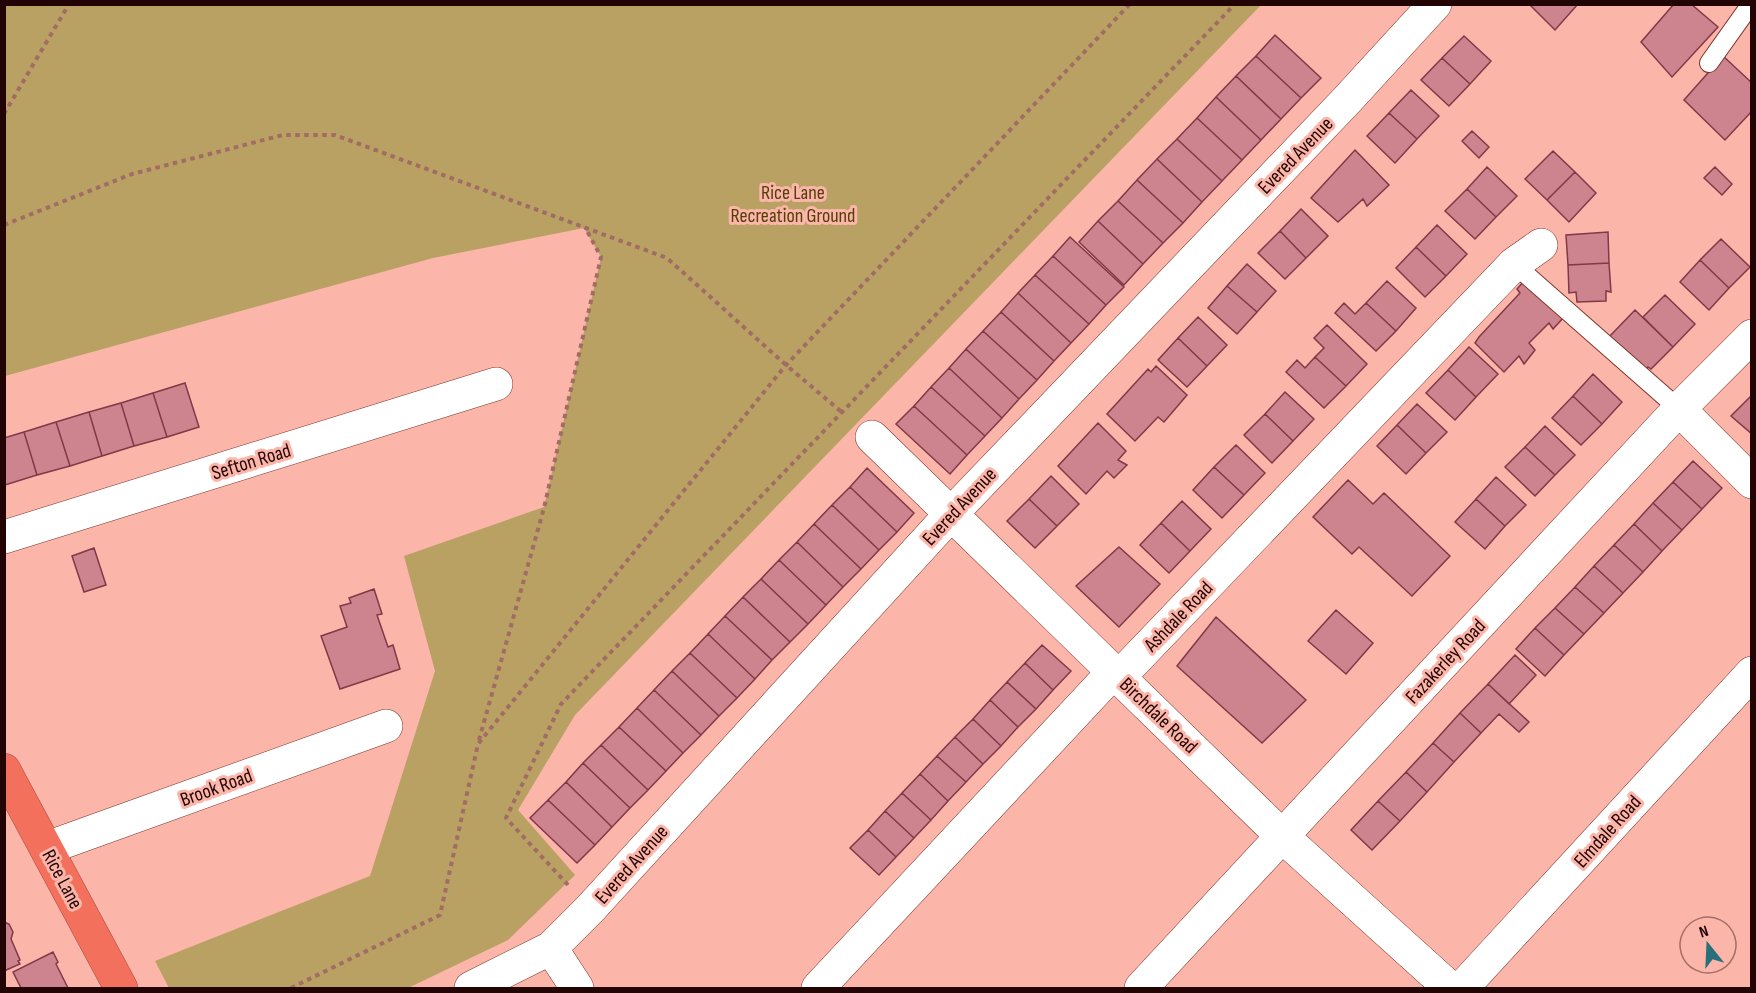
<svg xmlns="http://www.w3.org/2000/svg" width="1756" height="993" viewBox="0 0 1756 993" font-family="'Sofia Sans Condensed',sans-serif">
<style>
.green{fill:#b8a163}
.building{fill:#ce848f;stroke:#823846;stroke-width:1.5}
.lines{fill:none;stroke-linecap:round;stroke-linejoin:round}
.lane-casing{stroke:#7c3329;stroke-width:20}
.street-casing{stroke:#7c3329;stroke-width:34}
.highway-casing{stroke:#aa4a3e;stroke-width:34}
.path{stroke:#a26c65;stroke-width:4;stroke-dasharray:4.5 4.5;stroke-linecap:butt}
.lane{stroke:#fff;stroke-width:18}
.street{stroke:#fff;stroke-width:33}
.highway{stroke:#f3705d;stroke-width:33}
.labels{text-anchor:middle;stroke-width:6;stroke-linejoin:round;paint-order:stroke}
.street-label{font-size:20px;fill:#210403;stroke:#fbb5a9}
.park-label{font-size:20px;fill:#513f07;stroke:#fbb5a9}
</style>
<rect width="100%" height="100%" fill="#fbb5a9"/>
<!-- green -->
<path class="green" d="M5 4H1261V5L575 715 518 810 575 875 508 940 408 988H169L155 961 370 876 435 671 404 556 544 507 601 257 584 228 433 258 5 376Z"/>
<!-- building -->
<path class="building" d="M1529 4H1578L1555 30Z
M1674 4H1691L1718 27 1672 77 1641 42Z
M1275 35 1321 78 1301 98 1256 56Z
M1464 36 1491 61 1470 84 1442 58Z
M1256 56 1301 98 1281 119 1236 76Z
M1723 56 1752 83V111L1725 140 1684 100Z
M1442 58 1470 84 1449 106 1421 80Z
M1236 76 1281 119 1261 140 1216 97Z
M1411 90 1439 116 1417 139 1389 113Z
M1216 97 1261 140 1242 160 1197 118Z
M1389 113 1417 139 1395 163 1367 136Z
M1197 118 1242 160 1222 181 1177 139Z
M1472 131 1489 147 1479 158 1462 141Z
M1177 139 1222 181 1202 202 1157 159Z
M1355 150 1389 185 1367 206 1363 199 1338 222 1311 198Z
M1553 151 1575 172 1547 200 1525 179Z
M1157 159 1202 202 1183 223 1137 180Z
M1487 167 1517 196 1496 217 1467 189Z
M1715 167 1732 184 1722 195 1704 178Z
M1575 172 1596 193 1569 222 1547 200Z
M1137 180 1183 223 1163 243 1118 201Z
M1467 189 1496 217 1475 239 1445 211Z
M1118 201 1163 243 1143 264 1098 221Z
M1301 209 1328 236 1306 258 1280 231Z
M1098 221 1143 264 1124 285 1079 242Z
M1437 225 1467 254 1446 276 1416 247Z
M1280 231 1306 258 1285 279 1258 253Z
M1608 232 1609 263 1568 265 1566 235Z
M1070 237 1124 287 1106 305 1053 256Z
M1721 239 1750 267 1729 288 1700 260Z
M1416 247 1446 276 1425 297 1396 268Z
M1053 256 1106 305 1089 324 1035 275Z
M1700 260 1729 288 1709 310 1680 282Z
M1609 263 1611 292 1606 291V301L1577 302 1576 292 1569 293 1568 265Z
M1247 264 1276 291 1257 312 1227 286Z
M1035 275 1089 324 1071 343 1018 293Z
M1387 281 1416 308 1396 331 1366 303Z
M1524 281 1564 317 1553 329 1549 323 1529 343 1535 350 1524 364 1519 356 1504 372 1475 343 1479 337 1520 293 1517 289Z
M1227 286 1257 312 1237 334 1208 308Z
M1018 293 1071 343 1054 361 1001 312Z
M1665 295 1695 324 1673 347 1643 317Z
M1344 303 1355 314 1366 303 1396 331 1376 351 1335 313Z
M1635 310 1673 347 1651 369 1648 367 1644 371 1609 337Z
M1001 312 1054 361 1037 380 983 331Z
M1198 317 1227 345 1207 366 1178 338Z
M1327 325 1367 364 1346 386 1315 357 1324 348 1314 338Z
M983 331 1037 380 1019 399 966 349Z
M1178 338 1207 366 1187 387 1158 360Z
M1469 347 1498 374 1476 397 1448 370Z
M966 349 1019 399 1002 418 949 368Z
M1315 357 1346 386 1324 408 1286 372 1297 360 1305 368Z
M1156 366 1187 395 1164 422 1158 417 1135 441 1107 414 1148 369 1151 372Z
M949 368 1002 418 985 436 931 387Z
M1448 370 1476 397 1455 420 1426 393Z
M1593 374 1622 402 1602 424 1573 396Z
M185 383 199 427 167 437 153 393Z
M931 387 985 436 967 455 914 406Z
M1285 392 1314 419 1293 441 1265 414Z
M153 393 167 437 134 446 121 403Z
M1752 395V434L1731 416Z
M1573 396 1602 424 1581 445 1552 418Z
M121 403 134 446 102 456 89 412Z
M1417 404 1447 432 1426 453 1397 425Z
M914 406 967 455 950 474 896 424Z
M89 412 102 456 70 466 56 422Z
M1265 414 1293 441 1272 463 1244 435Z
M56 422 70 466 37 475 24 432Z
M1098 423 1126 451 1118 460 1127 465 1114 478 1107 471 1086 494 1058 466Z
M1397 425 1426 453 1406 474 1377 446Z
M1545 426 1575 455 1555 475 1525 447Z
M24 432 37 475 5 485 4 438Z
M1236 445 1265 473 1244 495 1214 467Z
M1525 447 1555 475 1535 496 1505 467Z
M1693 461 1722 488 1702 509 1673 482Z
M1214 467 1244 495 1222 518 1193 490Z
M867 468 914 513 897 532 850 487Z
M1051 476 1079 504 1057 526 1029 499Z
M1496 477 1526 505 1505 526 1476 499Z
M1348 480 1373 504 1384 493 1450 556 1412 596 1359 547 1352 554 1313 517Z
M1673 482 1702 509 1682 530 1653 503Z
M850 487 897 532 879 550 832 505Z
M1029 499 1057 526 1035 548 1007 521Z
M1476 499 1505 526 1485 549 1455 522Z
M1182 501 1211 529 1190 551 1161 523Z
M1653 503 1682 530 1662 551 1634 524Z
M832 505 879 550 861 569 814 524Z
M1161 523 1190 551 1169 573 1140 545Z
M814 524 861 569 843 587 797 542Z
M1634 524 1662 551 1643 572 1614 545Z
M797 542 843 587 826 605 779 560Z
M1614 545 1643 572 1623 593 1594 566Z
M1119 547 1160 584 1119 627 1076 586Z
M94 548 106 585 84 592 72 556Z
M779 560 826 605 808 624 761 579Z
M1594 566 1623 593 1604 613 1575 587Z
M761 579 808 624 790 642 743 597Z
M1575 587 1604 613 1584 634 1555 608Z
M374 589 382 614 377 615 388 647 393 645 400 669 340 689 321 636 347 627 340 606 351 603 349 598Z
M743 597 790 642 772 660 725 616Z
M1555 608 1584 634 1564 655 1535 628Z
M1336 610 1373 643 1346 674 1308 641Z
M725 616 772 660 755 679 708 634Z
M1216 617 1306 700 1262 743 1177 666Z
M1535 628 1564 655 1545 676 1516 649Z
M708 634 755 679 737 698 690 653Z
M1042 645 1071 671 1053 690 1025 663Z
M690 653 737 698 719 716 672 671Z
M1515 655 1536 675 1509 704 1488 684Z
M1025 663 1053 690 1036 709 1007 682Z
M672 671 719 716 701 735 654 690Z
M1007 682 1036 709 1018 727 990 700Z
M1488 684 1529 722 1519 732 1499 714 1481 733 1460 713Z
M654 690 701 735 683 753 637 708Z
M990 700 1018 727 1001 746 973 719Z
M637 708 683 753 666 771 619 727Z
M1460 713 1481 733 1454 762 1433 743Z
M973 719 1001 746 983 764 955 737Z
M619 727 666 771 648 790 601 745Z
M955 737 983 764 966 782 937 756Z
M1433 743 1454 762 1427 792 1406 772Z
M601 745 648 790 630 808 583 763Z
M937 756 966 782 948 801 920 774Z
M583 763 630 808 612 827 566 782Z
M1406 772 1427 792 1400 821 1378 801Z
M920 774 948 801 931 820 902 793Z
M566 782 612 827 595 845 548 800Z
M902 793 931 820 914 838 885 811Z
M548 800 595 845 577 863 530 818Z
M1378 801 1400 821 1372 850 1351 830Z
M885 811 914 838 896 857 868 830Z
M868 830 896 857 879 875 850 848Z
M4 922 9 924 13 932 11 939 20 960 18 961 20 964 4 971Z
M53 952 58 962 56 964 68 988H21L13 972Z"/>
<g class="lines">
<!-- lane casing -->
<g class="lane-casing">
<path id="lane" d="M1709 63 1751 4
M1514 264 1679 409"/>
</g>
<!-- street casing -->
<g class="street-casing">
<path id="street" d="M1679 409 1752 482
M872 437 1283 837 1450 988
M4 537 496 384
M47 848 386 726
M551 948 577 988
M471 988 551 948 590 909 951 514 1347 100 1435 4
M818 988 1105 681 1119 677 1514 264 1541 245
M1141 988 1679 409 1752 336
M1462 988 1752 673"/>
</g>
<!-- highway casing -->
<g class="highway-casing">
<path id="highway" d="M4 770 121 988"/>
</g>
<!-- path -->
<path class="path" d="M4 114 69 4
M4 225 132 174 283 135H335L667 258 786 365 844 414
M479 740 544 508 601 257 585 227
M568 885 506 818 561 704 1235 4
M291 988 440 915 478 744 786 365 1130 4"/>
<!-- lane -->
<use href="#lane" class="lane"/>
<!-- street -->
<use href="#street" class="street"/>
<!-- highway -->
<use href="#highway" class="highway"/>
</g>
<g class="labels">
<!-- street labels -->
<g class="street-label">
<text transform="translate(1295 155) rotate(-46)" y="7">Evered Avenue</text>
<text transform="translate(251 461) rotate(-17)" y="7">Sefton Road</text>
<text transform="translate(959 506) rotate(-47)" y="7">Evered Avenue</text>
<text transform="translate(1178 616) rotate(-46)" y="7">Ashdale Road</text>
<text transform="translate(1445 661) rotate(-47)" y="7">Fazakerley Road</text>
<text transform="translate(1159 715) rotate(44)" y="7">Birchdale Road</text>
<text transform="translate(216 787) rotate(-20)" y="7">Brook Road</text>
<text transform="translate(1607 831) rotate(-48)" y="7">Elmdale Road</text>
<text transform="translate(631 864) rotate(-48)" y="7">Evered Avenue</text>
<text transform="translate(63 879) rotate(62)" y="7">Rice Lane</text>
</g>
<!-- park labels -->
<g class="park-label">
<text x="793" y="199">Rice Lane<tspan x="793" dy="23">Recreation Ground</tspan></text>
</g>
</g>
<!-- border -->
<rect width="1756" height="993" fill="none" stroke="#210403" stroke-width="12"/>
<!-- north arrow -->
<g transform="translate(1708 945) rotate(342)"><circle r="28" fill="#fbb5a9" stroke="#a46e67" stroke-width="1.5"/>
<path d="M0-4.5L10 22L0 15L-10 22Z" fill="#276f7a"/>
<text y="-9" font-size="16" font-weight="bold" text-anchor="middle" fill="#210403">N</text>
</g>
</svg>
